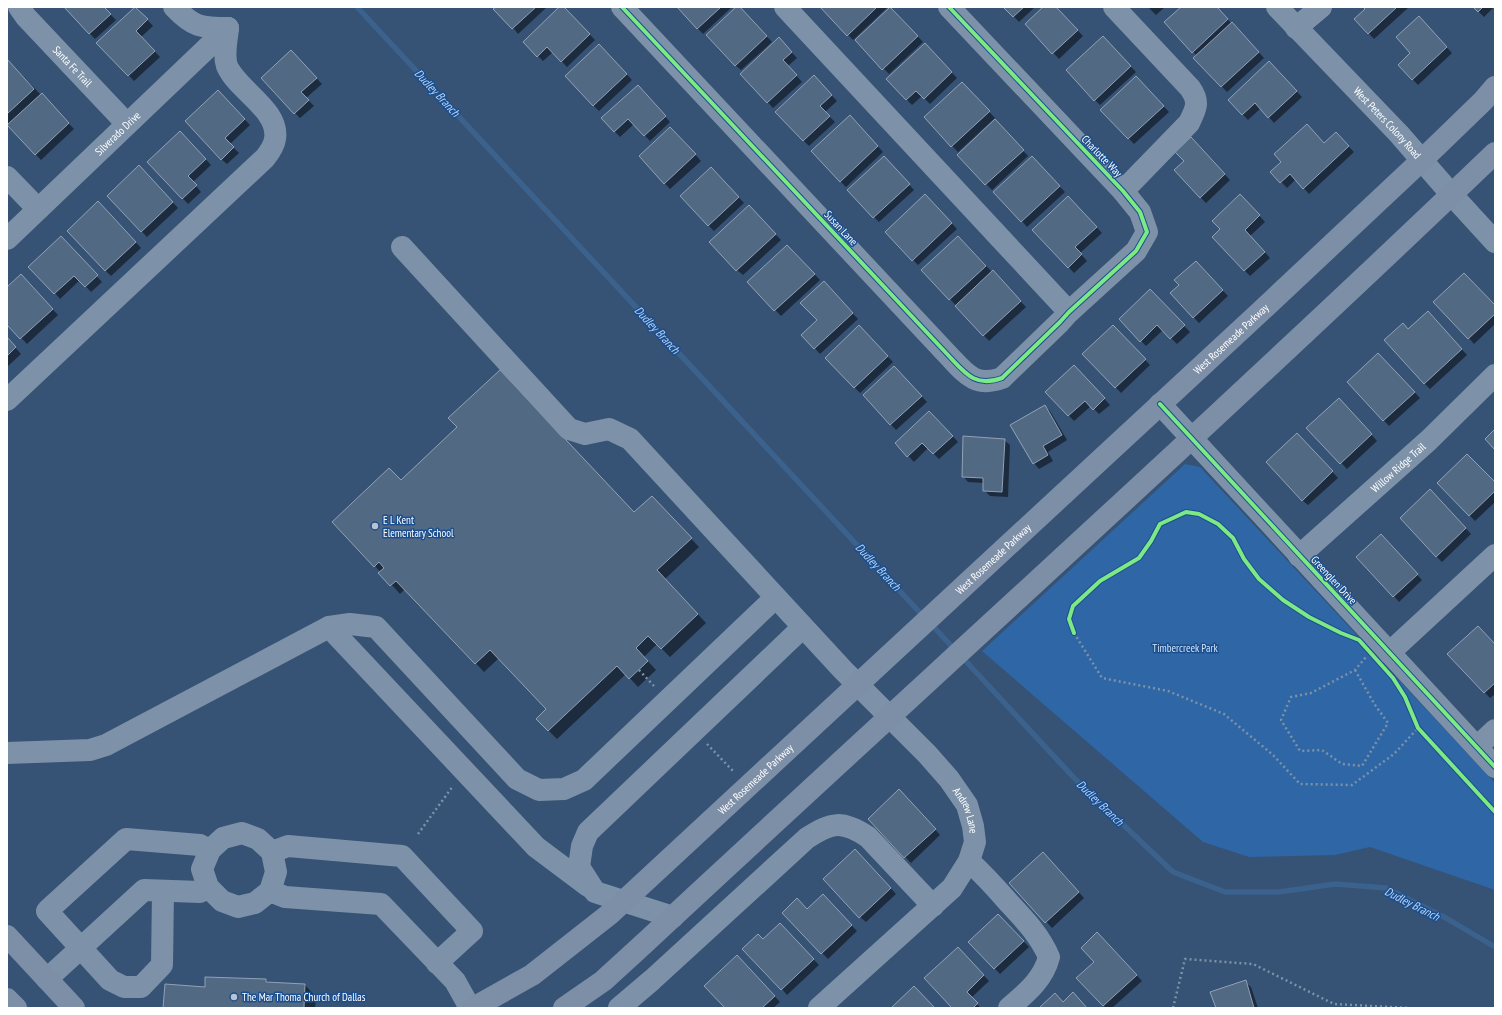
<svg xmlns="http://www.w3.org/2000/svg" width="1502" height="1015" viewBox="0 0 1502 1015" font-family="'PT Sans Narrow',sans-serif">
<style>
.green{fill:#2f66a5}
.shadow{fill:#0007}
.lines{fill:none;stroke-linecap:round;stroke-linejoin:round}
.stream{stroke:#3b618d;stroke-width:5.5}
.building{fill:#526984;stroke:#92a2b6}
.path{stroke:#7d92a8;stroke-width:2.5;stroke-dasharray:2 3;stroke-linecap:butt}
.minor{stroke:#7d92a8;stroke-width:22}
.major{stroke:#7d8ea7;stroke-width:22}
.cycleway-casing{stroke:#1b4f8f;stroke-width:6}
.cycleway{stroke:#7ce984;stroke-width:4}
.poi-dot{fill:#b9c2ce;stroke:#1b4f8f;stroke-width:1.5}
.labels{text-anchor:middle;stroke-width:3;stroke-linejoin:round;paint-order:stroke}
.street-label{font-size:11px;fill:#fff;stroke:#1b4f8f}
.poi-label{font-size:11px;fill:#fff;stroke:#1b4f8f;text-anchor:start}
.park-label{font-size:11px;fill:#cfe3fa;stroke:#1b4f8f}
.water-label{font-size:12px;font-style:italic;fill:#b5d3f5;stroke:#1b4f8f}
</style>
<rect width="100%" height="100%" fill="#365274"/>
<!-- green -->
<path class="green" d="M1185 464 1200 467 1495 783V890L1370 847 1335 855 1249 857 1203 842 982 651Z"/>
<!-- shadow -->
<path class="shadow" d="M65 7H106L104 8 116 20 95 39Z
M497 7H547L518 34Z
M561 7H563L595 40 567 67 553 52 543 61 524 42Z
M678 7H732L703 34Z
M737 7 744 12 772 42 741 70 735 65Z
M821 7H888L853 40Z
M1005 7H1035L1019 22Z
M1045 7H1055L1083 36 1059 59 1026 24Z
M1148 7H1165L1156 15Z
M1182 7H1216L1264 58 1227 92 1195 58 1197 56 1166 22Z
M1365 7H1409L1374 39 1355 19 1366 9Z
M1474 7H1494L1484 17Z
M136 8 153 26 141 37 160 57 134 81 98 43Z
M891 8 923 42 889 74 856 40Z
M1424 23 1452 53 1418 85 1399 65 1412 53Z
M779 39 797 58 788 66 802 82 773 108 741 74Z
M1108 43 1136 72 1100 105 1095 100Z
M930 50 957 78 930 104 922 96 912 105 887 79Z
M605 51 632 80 599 111 593 105Z
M296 57 322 84 306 98 314 106 300 118 295 113Z
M7 60 74 129 41 160 7 125Z
M1274 68 1302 97 1274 123 1261 108 1248 120 1229 100Z
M819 82 837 101 825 112 835 122 809 146 803 140Z
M1142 83 1169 112 1134 144 1102 110Z
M967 89 995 118 958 152 925 117Z
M643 92 670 122 650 141 634 124 620 137 602 118Z
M223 97 250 125 230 144 239 153 227 164 221 159Z
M855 122 883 152 846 187 840 181Z
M1000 126 1028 156 992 190 958 155Z
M676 133 701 161 670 189 652 170Z
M1336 134 1354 152 1309 194 1296 179 1287 188 1272 172 1325 144Z
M186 138 211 165 193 182 201 192 188 204 148 162Z
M1196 144 1230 180 1206 203 1200 197 1186 161Z
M889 163 914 190 879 222 874 217Z
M1037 163 1065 192 1027 227 1022 221Z
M145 172 178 208 147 237 108 196Z
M717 174 744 203 714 231 708 225Z
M931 201 957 229 918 265 913 260Z
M1246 201 1265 222 1250 236 1270 258 1250 276 1213 237Z
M1074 203 1102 233 1080 253 1087 261 1074 273 1034 230Z
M104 208 141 248 111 276 105 270Z
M754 212 781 240 743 275 737 270Z
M66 243 102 282 91 292 80 280 60 299 55 293Z
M964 243 1026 307 989 341 923 270Z
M793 252 820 280 781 316 748 282Z
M1201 268 1228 296 1199 323 1171 293Z
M26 281 58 315 27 344 7 323V289Z
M829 288 858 319 820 354 803 335 818 321Z
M1150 291 1190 332 1177 344 1163 330 1146 346 1120 319Z
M1495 306V324L1474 344 1469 338Z
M1433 318 1467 355 1430 389 1424 383Z
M1113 326 1150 365 1121 393 1084 354Z
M859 327 893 362 860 393 826 358Z
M7 338 21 354 7 367Z
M1384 360 1420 398 1389 426 1348 382Z
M1079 372 1110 405 1099 414 1091 406 1074 421 1046 392Z
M900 373 927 402 896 430 864 395Z
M1344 405 1377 441 1347 469 1308 428Z
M1045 406 1050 411 1067 440 1048 452 1053 461 1039 469 1034 463Z
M935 417 958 442 939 459 928 448 914 462 896 443Z
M1004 440 1010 445 1008 497 990 496 984 490V483L968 482 963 476Z
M1303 440 1338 478 1308 505 1302 500Z
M401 481 634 513 660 506 699 547 665 579 706 623 670 657 657 644 644 657 656 670 638 687 626 674 557 739 537 719 548 709 499 658 484 672 405 589 400 594 375 566Z
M1438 483 1495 484V502L1475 521Z
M1436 496 1471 534 1442 562 1436 556Z
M1386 541 1422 580 1399 602 1394 596Z
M1495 645V694L1490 698 1449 654Z
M905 796 940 835 911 863 869 819Z
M861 856 896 894 866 922 860 917Z
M1049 859 1084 898 1052 928 1011 883Z
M823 896 857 931 828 959 783 913 808 910Z
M1004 921 1029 947 1000 974 970 942Z
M785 930 819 965 787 995 782 989 763 940Z
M1103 939 1142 981 1112 1008H1106L1078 978 1095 962Z
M963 953 989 981 971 998 981 1008H954Z
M743 962 780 1002 773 1008H726Z
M266 980 270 984 305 985 316 997 315 1008H164L206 988Z
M1245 982 1251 987 1258 1008H1217Z"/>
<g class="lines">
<!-- stream -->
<path class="stream" d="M357 7 924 617
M930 623 955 650
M961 656 1075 779 1173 872 1225 892H1279L1335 884 1386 888 1446 918 1495 947"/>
</g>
<!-- building -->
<path class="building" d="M64 7H104L111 14 89 34Z
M135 7 148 19 136 31 155 51 128 76 96 43Z
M496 7H536L512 29 493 9Z
M559 7H564L590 34 561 62 547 47 537 57 523 42Z
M677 7H721L697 29Z
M736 7H740L767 36 735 66 706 35Z
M820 7H877L847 36Z
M890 7 918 36 882 70 855 40Z
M1003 7H1024L1013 17Z
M1043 7H1056L1078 30 1052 54 1025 24Z
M1181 7H1217L1228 19 1192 53 1164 22Z
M1363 7H1397L1368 34 1354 19 1365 9Z
M1473 7H1483L1478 12Z
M1419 16 1447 47 1412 80 1398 65 1410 53 1396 37Z
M1232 22 1259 52 1221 87 1193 58Z
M1103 36 1131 66 1094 101 1066 70Z
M779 37 792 52 783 60 797 75 767 103 740 74Z
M925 43 952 72 924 99 916 91 906 100 886 79Z
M599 44 627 74 593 106 565 76Z
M291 50 317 78 301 92 309 100 294 114 261 78Z
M7 59 34 89 7 114Z
M1269 61 1297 91 1268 118 1255 103 1242 115 1228 100Z
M814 75 832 95 820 106 830 116 803 141 775 112Z
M1136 76 1164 106 1128 139 1100 110Z
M962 82 990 111 951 147 924 117Z
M638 85 666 116 644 136 628 119 614 132 601 118Z
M218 90 245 119 225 138 234 147 221 160 185 121Z
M42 93 69 123 35 155 7 125Z
M850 115 878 146 840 182 811 151Z
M995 119 1024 150 985 185 957 155Z
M1307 124 1324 143 1336 132 1349 146 1303 189 1290 174 1280 183 1270 172 1281 162 1274 154Z
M670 127 696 154 664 184 639 156Z
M180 131 206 159 188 176 197 185 182 199 147 162Z
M1191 137 1225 174 1200 198 1174 170 1184 161 1175 152Z
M884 156 910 184 873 218 847 190Z
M1032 156 1060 186 1021 222 993 192Z
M139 165 173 202 141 232 107 196Z
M711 167 739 197 708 226 680 196Z
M925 194 952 223 912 261 885 232Z
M1240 194 1260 215 1245 230 1265 252 1244 271 1212 237 1220 229 1212 221Z
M1068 196 1097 227 1075 247 1082 254 1068 268 1032 230Z
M98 201 136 242 105 271 67 231Z
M749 205 776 234 736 271 709 242Z
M61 236 98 275 85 287 74 276 54 294 28 267Z
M958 236 986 266 949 300 921 270Z
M787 245 815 274 774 311 747 282Z
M1196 261 1223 290 1193 318 1170 293 1179 285 1174 280Z
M993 270 1021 301 983 336 955 306Z
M1464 273 1495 305V314L1468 339 1433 302Z
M21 274 53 309 20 339 7 325V287Z
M824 281 853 313 814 349 801 335 817 320 800 303Z
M1150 289 1185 325 1170 339 1157 325 1140 342 1119 319Z
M1428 311 1462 349 1424 384 1384 340 1403 323 1408 329Z
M859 325 888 356 854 388 825 358Z
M1113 325 1146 359 1115 388 1082 354Z
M7 337 16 347 7 356Z
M1378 353 1415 392 1383 421 1347 382Z
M1074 365 1105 398 1093 410 1085 401 1068 416 1045 392Z
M894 366 922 396 890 425 863 395Z
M500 370 634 512 652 496 692 538 657 570 698 614 661 649 648 636 636 648 648 661 629 679 617 666 548 731 536 719 546 709 490 650 475 664 396 581 390 586 378 573 384 568 379 562 374 567 332 522 389 468 401 480 457 427 448 418Z
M1339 398 1372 434 1340 464 1306 428Z
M1045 405 1062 435 1043 446 1048 455 1033 464 1010 425Z
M929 411 953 436 933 454 922 443 907 457 895 443Z
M1495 429V450L1485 439Z
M1297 433 1333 471 1302 501 1266 462Z
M963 436 1005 439 1002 492 983 491V478L962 477Z
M1467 454 1495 482V491L1469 516 1437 483Z
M1430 489 1466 528 1436 557 1400 518Z
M1381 534 1418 574 1393 597 1356 557Z
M1478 626 1495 644V683L1484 693 1447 654Z
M899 789 936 829 904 858 868 819Z
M855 849 891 888 859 918 823 879Z
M1043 852 1079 892 1045 923 1009 883Z
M823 894 852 925 821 954 782 913 797 898 807 909Z
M998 914 1024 941 994 969 968 942Z
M780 923 814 959 781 990 742 949 758 934 763 939Z
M1097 932 1137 975 1103 1006 1076 978 1094 962 1081 948Z
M958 947 984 975 967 992 978 1003 973 1008H952L924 978Z
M737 955 775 996 762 1008H725L704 986Z
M205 977 266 979V982L305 984 304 1008H163L165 984 205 987Z
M1246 980 1254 1008H1216L1210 992Z
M914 986 935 1008H891Z
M1073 992 1087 1008H1039L1055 993 1063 1002Z"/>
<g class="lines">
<!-- path -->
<path class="path" d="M1074 633 1102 678 1168 691 1224 714 1273 755 1300 784 1352 785 1394 754 1418 728
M639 670 654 686
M1355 670 1375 705 1388 723 1362 766 1342 764 1322 750 1300 751 1281 720 1291 697 1311 693 1355 670 1366 657
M707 744 733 771
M418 834 453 786
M1173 1008 1185 959 1253 964 1334 1004 1410 1008"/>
<!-- minor -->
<g class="minor">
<path id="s1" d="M19 7 26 17 127 124"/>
<path d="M174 7C193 27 201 28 228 28"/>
<path d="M622 7 948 355C965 373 975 388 1002 378L1060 322 1069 312 1136 251 1147 232 1140 212 1123 191 949 7"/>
<path d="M785 7 1069 312"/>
<path d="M1114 7 1190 88C1200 102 1196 109 1189 123L1123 191"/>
<path id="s2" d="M1277 7 1399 134 1452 195 1495 242"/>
<path d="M1296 28 1321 7"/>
<path d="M7 177 38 209"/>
<path id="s3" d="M7 239 228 28"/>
<path id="s4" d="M402 247 569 429 585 434 609 429 630 439 843 670 927 754 949 779 967 805 973 826 975 842 969 861 952 888 819 1008"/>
<path d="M7 400 265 158C269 153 274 146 275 139 280 110 237 90 227 66 223 54 227 40 228 28"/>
<path d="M1160 404 1495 767"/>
<path id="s5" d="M1299 556 1429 440 1495 375"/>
<path d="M329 627 536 847 588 886"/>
<path d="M1389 653 1495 555"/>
<path d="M1477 747 1495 730"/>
<path d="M7 753 90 750 106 745 329 627 350 624 376 627 517 779 539 790 564 789 584 780 775 598"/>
<path d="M242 833 258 839 272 852 276 872 270 891 255 903 238 907 222 901 208 887 202 869 210 850 223 838Z"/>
<path d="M272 852 288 846 402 856 472 931 437 963"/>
<path d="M969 861C983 874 996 888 1009 903 1025 920 1040 936 1049 957 1043 980 1026 993 1009 1008"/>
<path d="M163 891 162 965 141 987H124L110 980 47 911 126 839 200 845 210 850"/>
<path d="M270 891 285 897 381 904 455 981 470 1008"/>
<path d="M673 917 595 892 579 867 582 846 588 832 803 627"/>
<path d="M47 979 144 890 200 892 208 887"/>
<path d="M619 1008 652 980 807 838C832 822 842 820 868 837L933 906"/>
</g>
<!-- major -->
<g class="major">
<path d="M7 936 74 1008"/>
<path d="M7 999 16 1008"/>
<path id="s6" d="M473 1008 532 975 611 913 1260 312 1422 160 1483 101 1495 87"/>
<path d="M564 1008 603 981 637 950C923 684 1213 423 1495 153"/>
</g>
<!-- cycleway casing -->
<g class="cycleway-casing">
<path id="cycleway" d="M622 7 948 355C965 373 975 388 1002 378L1060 322 1069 312 1136 251 1147 232 1140 212 1123 191 949 7
M1160 404 1495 767
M1074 633 1069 619 1073 606 1100 581 1139 558 1151 541 1160 524 1186 512 1199 514 1218 524 1233 538 1244 559 1259 579 1283 600 1309 617 1341 633 1359 640 1393 678 1405 697 1418 728 1495 812"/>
</g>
<!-- cycleway -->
<use href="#cycleway" class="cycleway"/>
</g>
<!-- markers -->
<g class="poi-dot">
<circle cx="375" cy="526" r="4"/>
<circle cx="234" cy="997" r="4"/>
</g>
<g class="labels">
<!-- street labels -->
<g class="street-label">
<text dy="4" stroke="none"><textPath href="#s1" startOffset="80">Santa Fe Trail</textPath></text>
<text dy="4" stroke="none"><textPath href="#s2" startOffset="160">West Peters Colony Road</textPath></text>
<text dy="4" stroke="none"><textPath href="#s3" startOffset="153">Silverado Drive</textPath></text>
<text transform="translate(1102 156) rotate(46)" y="4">Charlotte Way</text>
<text transform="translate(841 228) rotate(47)" y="4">Susan Lane</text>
<text dy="4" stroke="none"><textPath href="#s6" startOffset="1013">West Rosemeade Parkway</textPath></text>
<text dy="4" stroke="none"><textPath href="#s5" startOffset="133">Willow Ridge Trail</textPath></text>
<text dy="4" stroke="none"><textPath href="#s6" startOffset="689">West Rosemeade Parkway</textPath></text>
<text transform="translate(1334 580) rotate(47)" y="4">Greenglen Drive</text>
<text dy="4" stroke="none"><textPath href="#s6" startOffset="365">West Rosemeade Parkway</textPath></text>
<text dy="4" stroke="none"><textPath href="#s4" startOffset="814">Andrew Lane</textPath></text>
</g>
<!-- poi labels -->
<g class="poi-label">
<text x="383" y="524">E L Kent<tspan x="383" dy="13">Elementary School</tspan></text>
<text x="242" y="1001">The Mar Thoma Church of Dallas</text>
</g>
<!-- park labels -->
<g class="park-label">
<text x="1185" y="652">Timbercreek Park</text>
</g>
<!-- water labels -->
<g class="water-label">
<text transform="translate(437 93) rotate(47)" y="4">Dudley Branch</text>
<text transform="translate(657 330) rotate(47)" y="4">Dudley Branch</text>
<text transform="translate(878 567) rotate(47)" y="4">Dudley Branch</text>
<text transform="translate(1100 803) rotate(44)" y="4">Dudley Branch</text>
<text transform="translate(1412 904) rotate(27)" y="4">Dudley Branch</text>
</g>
</g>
<!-- border -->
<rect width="1502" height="1015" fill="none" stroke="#ffffff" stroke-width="16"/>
</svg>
